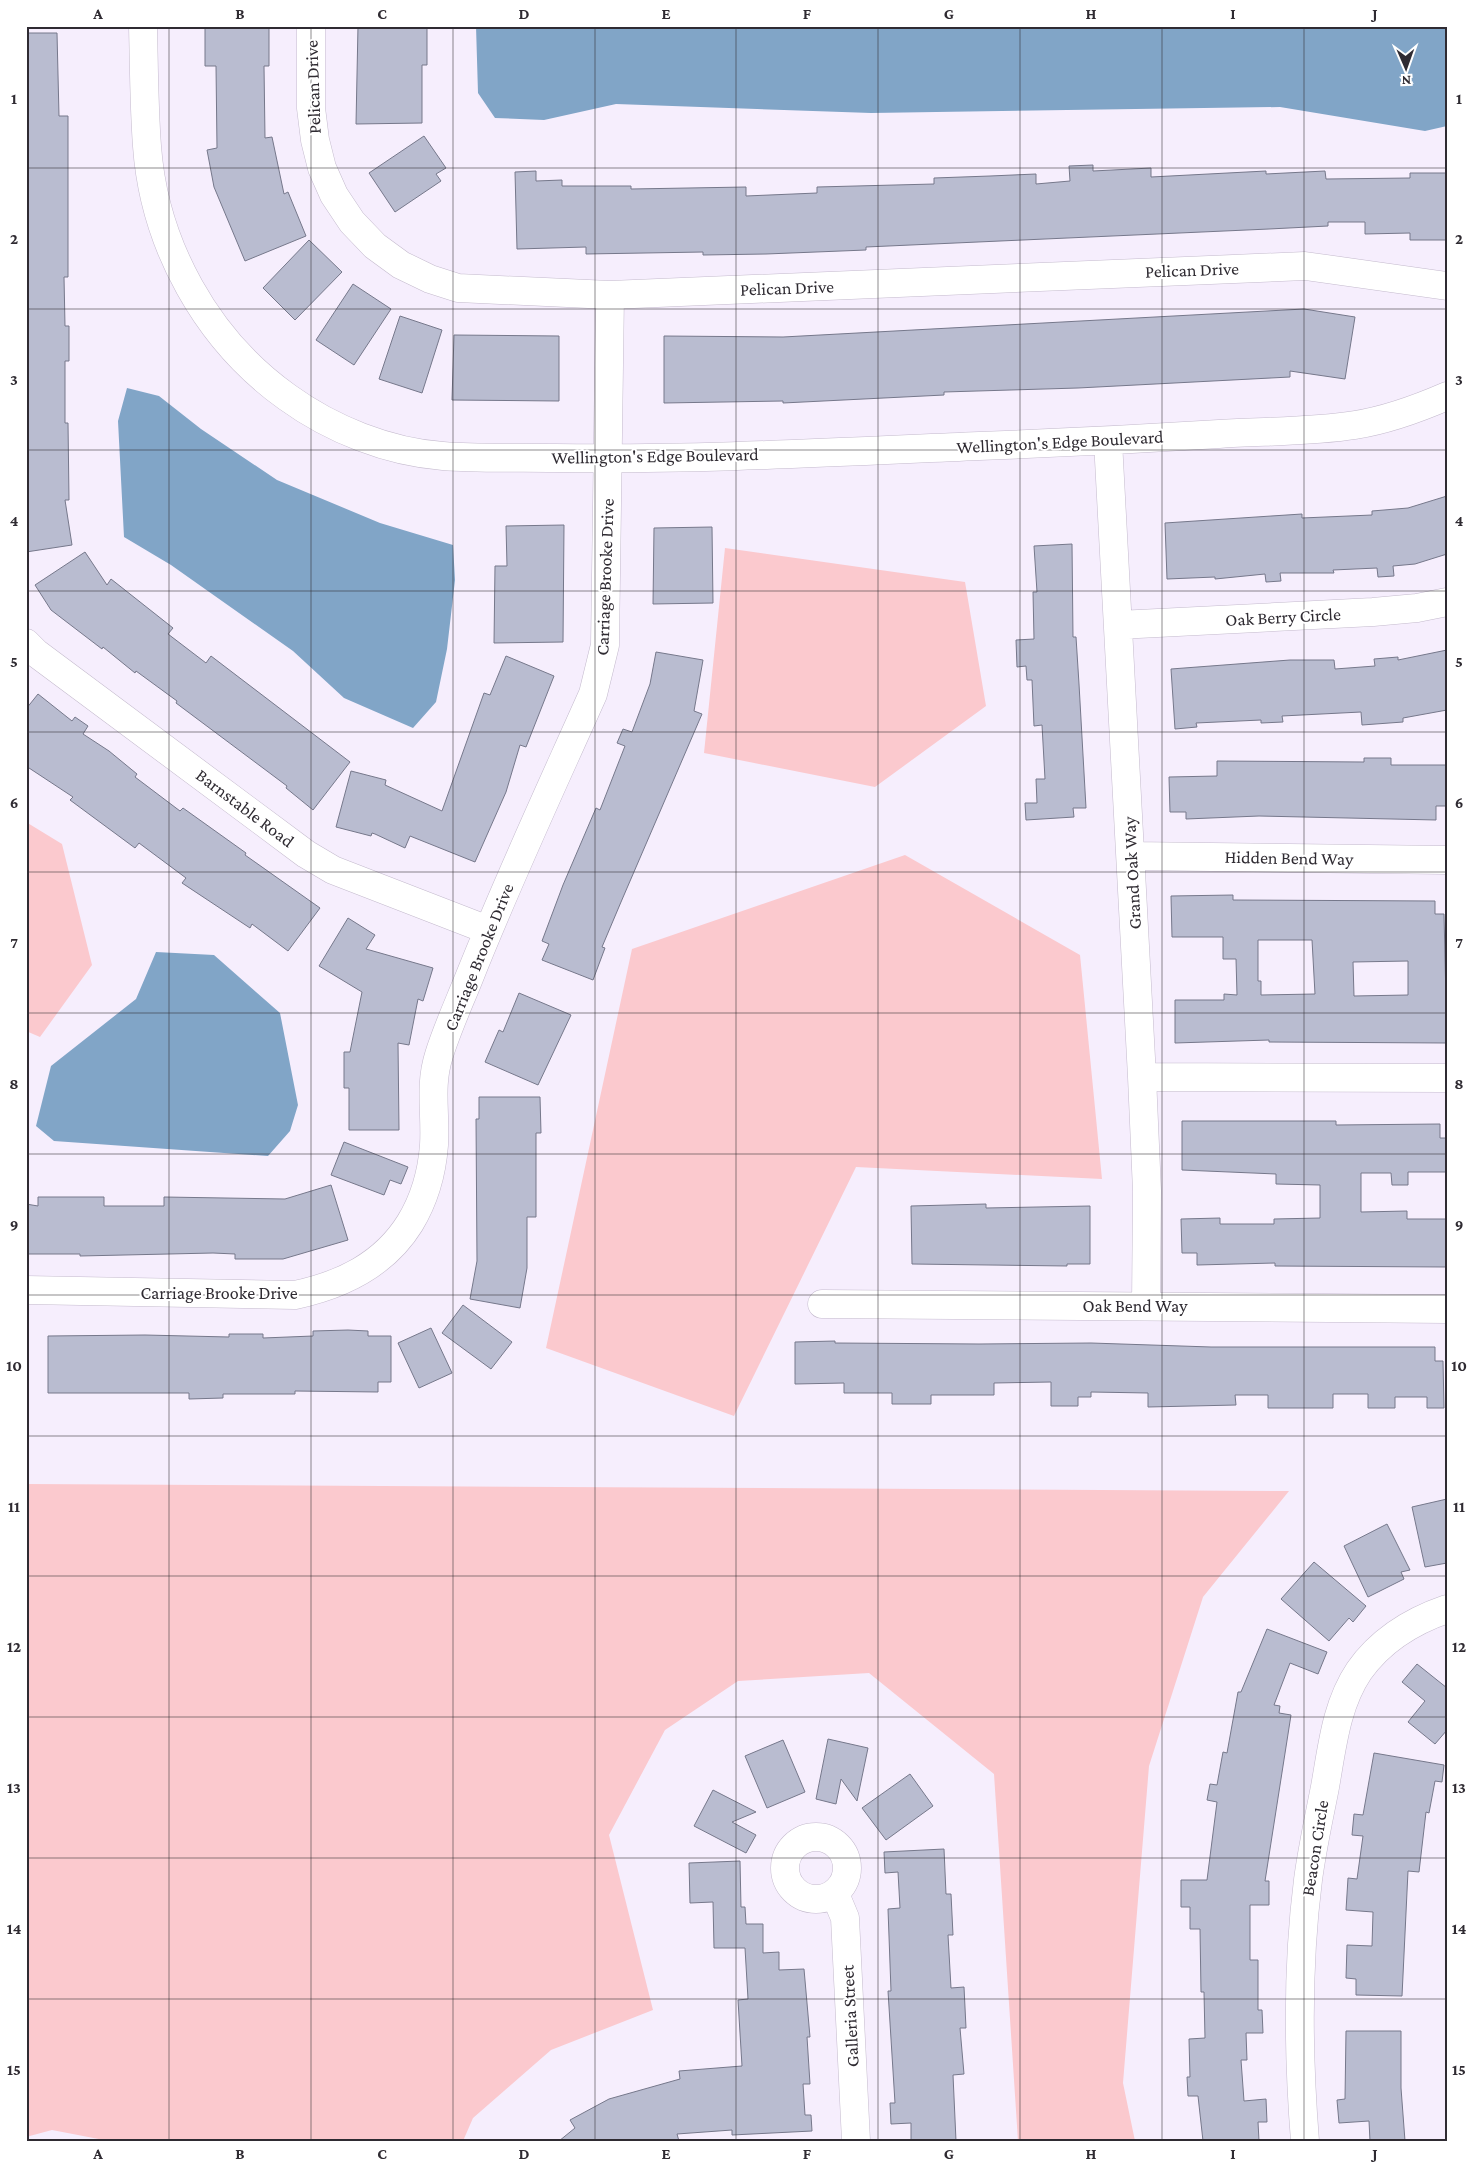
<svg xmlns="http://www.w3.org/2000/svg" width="1473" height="2167" viewBox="0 0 1473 2167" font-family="'Crimson Pro',serif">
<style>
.green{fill:#fbc9ce}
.water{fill:#81a5c7}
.building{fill:#b9bcd0;stroke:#76788b;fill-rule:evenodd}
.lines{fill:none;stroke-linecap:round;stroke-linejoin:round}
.minor-casing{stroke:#c4bacd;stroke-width:29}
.minor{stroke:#fff;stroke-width:28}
.grid{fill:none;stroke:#2f2b32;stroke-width:1;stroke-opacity:0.55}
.labels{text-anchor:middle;stroke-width:4;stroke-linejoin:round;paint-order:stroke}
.street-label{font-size:18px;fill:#2f2b32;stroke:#fff}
.neatline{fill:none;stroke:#2f2b32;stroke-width:2}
.grid-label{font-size:16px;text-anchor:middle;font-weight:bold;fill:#2f2b32}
</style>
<rect width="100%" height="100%" fill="#f6eefd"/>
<!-- green -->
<path class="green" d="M725 548 965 582 986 706 875 787 704 753Z
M26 822 62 844 92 965 40 1037 26 1031Z
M905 855 1080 955 1102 1179 856 1167 734 1416 546 1348 632 949Z
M26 1484 1289 1491 1203 1597 1149 1766 1123 2083 1135 2141H1018L994 1774 869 1673 738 1681 665 1730 609 1835 653 2010 551 2050 473 2118 463 2141H109L52 2130 26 2137Z"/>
<!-- water -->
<path class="water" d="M476 26H1447V126L1425 131 1280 107 871 113 616 104 544 120 495 118 478 93Z
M127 388 159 396 201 429 277 480 380 523 453 545 455 580 447 649 436 702 413 728 344 698 293 651 171 565 124 537 118 421Z
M156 952 214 955 280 1013 298 1105 290 1131 268 1156 54 1141 36 1126 51 1066 136 999Z"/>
<!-- building -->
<path class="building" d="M205 26H269V66H264L265 138 272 137 284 194 288 192 306 236 245 261 214 187 207 150 217 148 216 66H205Z
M358 26H427V65H422V123L356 124Z
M26 33H57L59 116H68V277H64L65 326H69V361H65V423H68L69 500H65L72 545 26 552Z
M424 136 446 168 436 174 441 181 395 212 369 173Z
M1093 165V171L1151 168V177L1266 171V174L1325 171 1326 179 1410 178V173H1447V240H1410V233L1365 234V222H1328V226L1269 229 866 247V250L766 254 703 255V252L586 254V247L517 249 515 172 536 171V181L562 180V186H631V189L746 187V196L817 193V187L934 184V178L990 176 1036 174V184L1070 181 1069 166Z
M309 240 342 272 295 320 263 288Z
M353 284 391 309 354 365 316 340Z
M1304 309 1355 317 1345 379 1290 371V377L1078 388 944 392V395L783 403V401L664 403V336L783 337Z
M400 316 442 330 422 393 379 379Z
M454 335 559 336V401L452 400Z
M1447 496V554L1415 564 1393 566 1394 576 1378 577 1377 568 1333 570 1334 573H1280L1281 581 1266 582 1265 574 1215 579V577L1167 579 1165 523 1302 514V518L1372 515V511L1408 508Z
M564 525 563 642 494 643 495 566H507L506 526Z
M712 527 713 603 653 604 654 528Z
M1072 544 1073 637H1076L1079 684 1086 808H1073L1074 817 1026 820 1025 803H1037L1036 779H1045L1042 725 1034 726 1032 680H1027L1026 666 1017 667 1016 640 1034 639 1033 592H1037L1034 546Z
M85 552 107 585 111 579 173 628 168 634 206 663 211 656 350 762 313 810 286 788 287 786 176 703 177 701 136 671 135 673 103 647 102 649 51 610 35 585Z
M1447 650V710L1403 718V722L1362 725 1361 712 1282 716 1283 722 1261 723V720L1196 723 1197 727 1175 729 1171 669 1290 660H1334L1335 669 1375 666 1374 659 1398 657V660Z
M656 652 703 660 694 711 702 714 621 902 602 947 605 948 593 980 542 960 549 944 542 941 563 885 596 808 600 810 625 746 617 743 623 729 632 732 650 684Z
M506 656 554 676 526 747 520 745 506 792 475 862 410 836 405 848 375 834 372 833 371 836 336 827 351 771 386 780 385 785 442 811 484 693 490 695Z
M38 694 72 721 75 717 88 726 83 734 109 751 137 774 135 777 180 811 183 808 246 853 245 855 320 908 288 951 252 924 250 928 182 883 186 878 139 843 135 848 70 800 73 797 26 766V709Z
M1364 758H1391V765H1447V806H1436V820L1259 816 1186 819V812H1170L1169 777 1217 776V761L1364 762Z
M1233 895V900L1435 901V914H1444L1447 1043 1269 1042V1040L1175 1043V1000H1224V994L1237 995 1236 959H1223V937H1172L1171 896ZM1258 940H1312L1315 994 1261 995V981H1258ZM1408 961V995L1354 996 1353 962Z
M348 918 375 935 366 949 433 968 423 1001 418 999 409 1045 398 1043 399 1130H349V1088H344V1052H350L362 992 319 966Z
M519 993 571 1015 538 1085 485 1062 499 1030 503 1032Z
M479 1097H540L541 1133H536V1217H527V1268L520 1308 470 1299 477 1261 476 1119H479Z
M1182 1121H1336V1125L1440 1124V1138H1447V1172H1408V1185H1392L1391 1173H1361V1212L1407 1211V1219H1447L1446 1267 1275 1266V1263L1197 1265V1253H1182L1181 1219 1220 1218V1224H1274V1219L1320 1218V1185L1276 1184V1174L1182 1170Z
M344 1142 408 1167 401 1184 390 1180 384 1195 331 1175Z
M331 1185 348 1240 283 1259H235V1254L213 1253 80 1256V1254H26V1204L38 1206V1197H104V1206H164V1197L285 1199Z
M986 1204V1208L1090 1206V1264H1067V1266L912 1264 911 1206Z
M463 1305 512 1342 491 1369 442 1333Z
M431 1328 452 1373 419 1388 398 1343Z
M348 1330 368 1331V1336H391V1382H378V1392L295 1391V1394H223V1398L189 1399V1393H48V1336L145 1335 229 1337V1334H263V1338L313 1336V1331Z
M835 1341V1343L979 1344 1091 1343 1211 1347H1435V1361H1443L1444 1408H1427V1397H1395V1408H1368V1394H1333V1408H1268V1395H1235L1236 1405 1148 1407V1393L1091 1392V1397H1078V1406H1051V1382L994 1383V1395H931V1404H892V1393H844V1383L795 1384V1342Z
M1447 1499V1563L1425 1567 1412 1507Z
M1387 1524 1410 1570 1401 1572 1404 1579 1368 1597 1344 1546Z
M1314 1562 1366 1606 1353 1622 1349 1618 1329 1641 1281 1599Z
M1267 1629 1327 1652 1318 1674 1290 1663 1274 1705 1280 1706 1279 1713 1291 1715 1265 1881H1269V1905H1250V1960H1258V2010H1262L1263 2033H1246L1247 2060H1241L1244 2101 1266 2099 1267 2122H1258L1259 2141H1203L1198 2096H1188L1187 2077H1190L1189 2039 1205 2038 1204 1992H1201L1200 1929H1190V1907H1181V1880H1207L1217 1802 1207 1800 1210 1784 1217 1785 1223 1752 1227 1753 1238 1692H1241Z
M1417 1664 1447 1688V1730L1435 1744 1408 1722 1425 1701 1402 1682Z
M828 1739 868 1748 857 1801 841 1779 836 1804 816 1799Z
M783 1740 805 1792 767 1808 745 1756Z
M1374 1753 1444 1765 1442 1782 1435 1781 1429 1813 1426 1812 1419 1872 1408 1871 1402 1996 1356 1995V1979L1346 1978 1347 1945 1372 1946 1373 1912 1346 1910 1348 1878 1357 1879 1363 1836 1352 1835 1354 1814 1363 1815Z
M910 1774 933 1806 886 1840 862 1808Z
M713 1790 756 1812 732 1822 756 1835 746 1853 694 1826Z
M944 1849 946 1894H951L953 1935H948L951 1988 964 1987 966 2028H960L964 2074 953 2075 956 2141H911V2123L891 2124 890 2103H895L888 1991H891L888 1909 900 1908 898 1872 885 1873 884 1852Z
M740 1861 741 1907H745L746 1924H763V1953L779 1952V1970L804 1969 810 2037H807L810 2084H803L805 2115H811L812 2131 732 2135V2130L677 2134 679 2141H559L575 2128 570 2120 609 2099 680 2079 679 2071 742 2066 738 2000 748 1999 745 1948H714L713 1902 690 1903 689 1863Z
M1346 2031H1401V2088L1405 2141H1370L1369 2121 1339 2123 1337 2100 1345 2099Z"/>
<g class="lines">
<!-- minor casing -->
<g class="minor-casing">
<path id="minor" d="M143 26C144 66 144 107 147 146 154 245 207 340 287 397 331 429 388 452 443 456 480 459 518 457 555 458 696 460 838 452 979 446 1059 443 1139 439 1219 434 1264 431 1311 432 1355 425 1387 420 1417 409 1447 396
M311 26V108L315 140 322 168 334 195 352 222 375 246 401 265 430 279 458 288 610 295 1305 266 1447 286
M1108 441 1142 1077 1147 1191 1146 1306
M1118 625 1373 612 1417 608 1447 602
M26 643 36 653 306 854 333 870 488 930
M1131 856 1447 860
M1142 1077 1447 1078
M26 1290 295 1295C342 1285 384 1265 410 1223 424 1200 432 1172 434 1145 436 1113 429 1086 439 1055 447 1029 459 1003 469 978 507 882 551 788 593 694L605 645 610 295
M822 1304 1447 1309
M785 1868a31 31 0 1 1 62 0a31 31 0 1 1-62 0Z
M835 1894 845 1918 856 2141
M1305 2141C1298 2054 1297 1966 1308 1880 1312 1849 1319 1818 1325 1787 1332 1748 1336 1705 1359 1671 1380 1641 1412 1621 1447 1609"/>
</g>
<!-- minor -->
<use href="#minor" class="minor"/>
</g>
<!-- grid -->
<path class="grid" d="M169 26V2141M311 26V2141M453 26V2141M595 26V2141M736 26V2141M878 26V2141M1020 26V2141M1162 26V2141M1304 26V2141M26 168H1447M26 309H1447M26 450H1447M26 591H1447M26 732H1447M26 872H1447M26 1013H1447M26 1154H1447M26 1295H1447M26 1436H1447M26 1576H1447M26 1717H1447M26 1858H1447M26 1999H1447"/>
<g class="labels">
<!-- street labels -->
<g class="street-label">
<text transform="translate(313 87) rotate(-92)" y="6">Pelican Drive</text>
<text transform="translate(1192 270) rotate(-2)" y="6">Pelican Drive</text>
<text transform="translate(787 288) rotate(-2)" y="6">Pelican Drive</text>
<text transform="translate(1060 442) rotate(-3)" y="6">Wellington's Edge Boulevard</text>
<text transform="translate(655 456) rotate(-1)" y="6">Wellington's Edge Boulevard</text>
<text transform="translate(605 577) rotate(-88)" y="6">Carriage Brooke Drive</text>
<text transform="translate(1283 617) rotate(-3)" y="6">Oak Berry Circle</text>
<text transform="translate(245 808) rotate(37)" y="6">Barnstable Road</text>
<text transform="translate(1289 858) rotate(1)" y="6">Hidden Bend Way</text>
<text transform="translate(1132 873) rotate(-93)" y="6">Grand Oak Way</text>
<text transform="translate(479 957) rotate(-68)" y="6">Carriage Brooke Drive</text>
<text x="219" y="1299">Carriage Brooke Drive</text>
<text x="1135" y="1312">Oak Bend Way</text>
<text transform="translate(1315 1848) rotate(-81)" y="6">Beacon Circle</text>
<text transform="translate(850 2016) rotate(-93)" y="6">Galleria Street</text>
</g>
</g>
<!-- border -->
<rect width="1473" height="2167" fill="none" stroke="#ffffff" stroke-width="55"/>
<!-- north arrow -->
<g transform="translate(1406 68) rotate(178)" stroke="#ffffff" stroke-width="4" paint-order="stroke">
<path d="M0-4L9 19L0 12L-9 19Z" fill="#2f2b32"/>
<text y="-8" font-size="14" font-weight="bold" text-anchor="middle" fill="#2f2b32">N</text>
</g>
<rect x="28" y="28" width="1418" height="2112" class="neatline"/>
<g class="grid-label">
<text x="98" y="19">A</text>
<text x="240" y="19">B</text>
<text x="382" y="19">C</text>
<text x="524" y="19">D</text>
<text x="666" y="19">E</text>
<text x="807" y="19">F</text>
<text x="949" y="19">G</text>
<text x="1091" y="19">H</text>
<text x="1233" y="19">I</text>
<text x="1375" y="19">J</text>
<text x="14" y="104">1</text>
<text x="1459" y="104">1</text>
<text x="14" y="244">2</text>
<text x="1459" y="244">2</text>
<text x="14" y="385">3</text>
<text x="1459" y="385">3</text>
<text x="14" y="526">4</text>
<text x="1459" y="526">4</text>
<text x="14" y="667">5</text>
<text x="1459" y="667">5</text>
<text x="14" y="808">6</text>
<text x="1459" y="808">6</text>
<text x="14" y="948">7</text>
<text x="1459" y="948">7</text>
<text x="14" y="1089">8</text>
<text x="1459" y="1089">8</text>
<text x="14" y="1230">9</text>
<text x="1459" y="1230">9</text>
<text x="14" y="1371">10</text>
<text x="1459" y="1371">10</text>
<text x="14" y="1512">11</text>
<text x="1459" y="1512">11</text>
<text x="14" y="1652">12</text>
<text x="1459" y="1652">12</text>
<text x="14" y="1793">13</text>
<text x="1459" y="1793">13</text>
<text x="14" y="1934">14</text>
<text x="1459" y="1934">14</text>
<text x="14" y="2075">15</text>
<text x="1459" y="2075">15</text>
<text x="98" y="2159">A</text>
<text x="240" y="2159">B</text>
<text x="382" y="2159">C</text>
<text x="524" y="2159">D</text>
<text x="666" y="2159">E</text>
<text x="807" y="2159">F</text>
<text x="949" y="2159">G</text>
<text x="1091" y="2159">H</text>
<text x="1233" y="2159">I</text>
<text x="1375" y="2159">J</text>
</g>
</svg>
